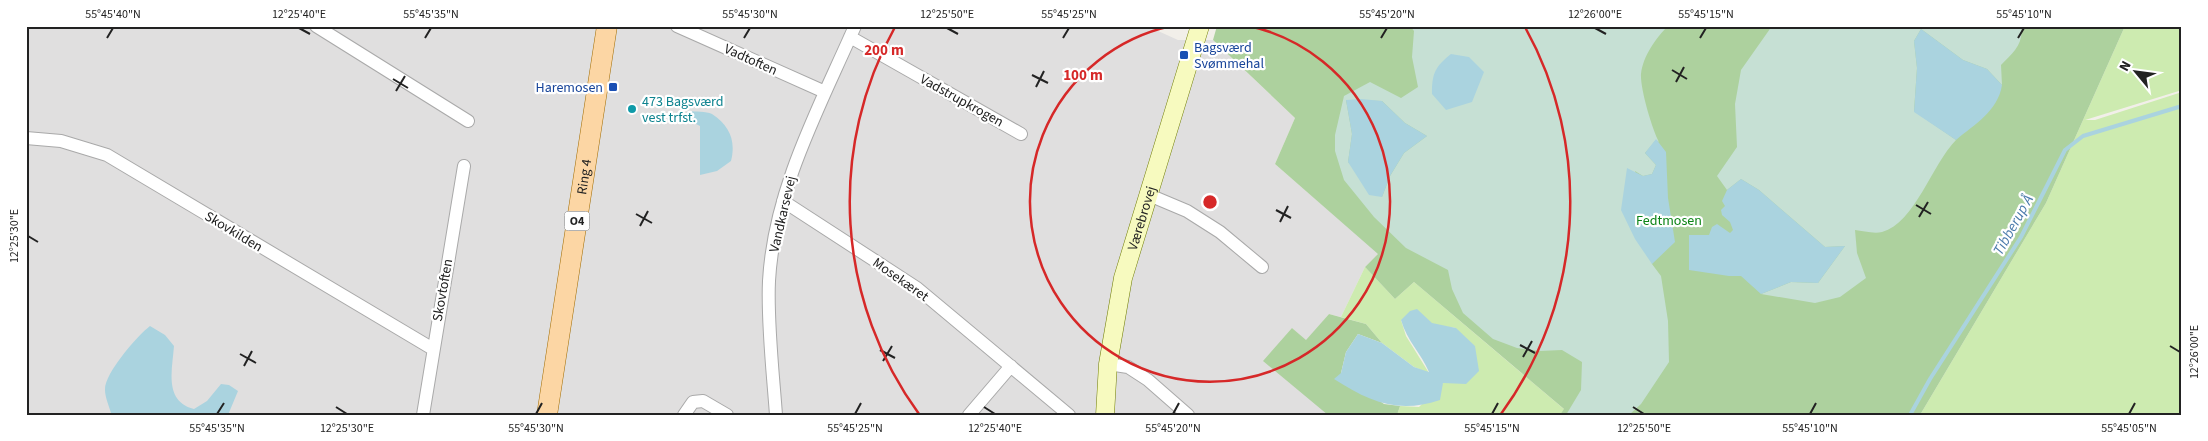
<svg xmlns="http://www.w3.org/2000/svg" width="2208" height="441" viewBox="0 0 2208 441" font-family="'Source Sans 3',sans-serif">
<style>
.residential{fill:#e0dfdf}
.grass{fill:#cdebb0}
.forest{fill:#add19e}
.wetland{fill:#c6e0d4;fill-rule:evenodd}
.water{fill:#aad3df}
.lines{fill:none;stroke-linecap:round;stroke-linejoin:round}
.stream{stroke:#aad3df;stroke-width:4}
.street-casing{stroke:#a9a9a9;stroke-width:14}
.secondary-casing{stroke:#707d05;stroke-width:19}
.primary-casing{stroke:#a06b00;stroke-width:21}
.street{stroke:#fff;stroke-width:12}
.secondary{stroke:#f7fabf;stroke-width:18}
.primary{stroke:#fcd6a4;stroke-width:20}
.ticks{fill:none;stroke:#222;stroke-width:2}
.ring{fill:none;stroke:#d62828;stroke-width:2.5}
.transit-dot{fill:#1a4fb4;stroke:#fff;stroke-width:2}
.culture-dot{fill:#0f9aa8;stroke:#fff;stroke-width:2}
.labels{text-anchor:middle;stroke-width:4.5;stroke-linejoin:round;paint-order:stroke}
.shield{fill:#fff;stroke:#646464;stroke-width:1}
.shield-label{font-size:12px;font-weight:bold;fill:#222}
.transit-label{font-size:14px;fill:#164399;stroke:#fff;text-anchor:start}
.street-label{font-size:14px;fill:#222;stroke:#fff}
.culture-label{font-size:14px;fill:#0d838f;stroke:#fff;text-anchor:start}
.park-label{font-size:14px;fill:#0c8416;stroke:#fff}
.water-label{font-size:15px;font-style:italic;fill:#4a7aab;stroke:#fff}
.centre{fill:#d62828;stroke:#fff;stroke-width:2.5}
.ring-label{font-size:15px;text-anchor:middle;font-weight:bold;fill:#d62828;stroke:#fff;stroke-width:4.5;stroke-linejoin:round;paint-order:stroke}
.neatline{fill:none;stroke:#222;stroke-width:2}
.ticks-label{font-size:12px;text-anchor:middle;fill:#222}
</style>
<rect width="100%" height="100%" fill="#f2efe9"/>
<!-- residential -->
<path class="residential" d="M26 26H1147L1178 40H1213L1295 118 1275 164 1379 254 1365 267 1341 317 1329 314 1306 341 1292 328 1328 415H26Z"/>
<!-- grass -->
<path class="grass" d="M2125 26H2182V90L2085 120H2095L2182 92V415H1920L2046 203Z
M1365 267 1395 299 1414 282 1565 410 1560 415H1397L1400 406 1419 407 1443 383 1456 328 1401 320 1406 336 1429 373 1414 367 1382 343 1366 324 1341 317Z"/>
<!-- forest -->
<path class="forest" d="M1217 26H2125L2046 203 1920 415H1560L1564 409 1414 282 1395 299 1365 267 1378 254 1275 164 1295 118 1213 40Z
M1329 314 1366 324 1382 343 1358 334 1346 352 1341 373 1384 404 1400 406 1397 415H1328L1263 361 1292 328 1306 340Z"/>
<!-- wetland -->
<path class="wetland" d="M1410 26H1668C1656 38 1643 56 1641 74 1640 88 1652 129 1659 142L1656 140 1645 153 1656 165 1652 174 1643 176 1635 171 1652 264 1661 276 1668 321 1669 362 1641 404 1629 415H1566L1581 390 1582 362 1562 350 1540 351 1517 348 1493 339 1463 313 1452 289 1448 270 1406 248 1374 217 1344 180 1335 151V135L1344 96 1370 82 1401 98 1418 87 1412 57 1414 31ZM1346 100 1382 101 1405 123 1427 136 1404 153 1390 176 1382 197 1348 162 1352 134Z
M1772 26H2021C2024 44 2013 53 2001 65L2002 85 1987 69 1963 60 1921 29 1914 41 1917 68 1914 111 1956 140C1932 164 1915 223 1882 232 1874 234 1863 231 1855 230L1857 253 1866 278 1840 297 1815 303 1761 294 1791 282 1818 283 1845 246 1825 247 1759 190 1741 179 1727 190 1717 176 1737 147 1735 104 1741 70Z"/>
<!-- water -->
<path class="water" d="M1921 29 1963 60 1987 69 2002 85C1998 111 1975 124 1956 140L1914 112 1917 68 1914 41Z
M1451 54 1469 57 1484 72 1472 102 1446 110 1432 94C1432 73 1435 67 1451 54Z
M1361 99 1382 101 1405 123 1427 136 1404 153 1390 176 1382 197 1369 195 1348 162 1352 134 1346 100Z
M689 111C695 112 706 111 712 114 730 126 736 141 731 161L717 171 700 175V126L690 121Z
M1656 139 1666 152 1668 198 1675 242 1652 264 1635 239 1621 210 1627 168 1643 176 1652 174 1656 165 1645 153Z
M1741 179 1759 190 1825 247 1845 246 1818 283 1791 282 1761 294 1741 276H1729L1689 270V235H1709L1712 227 1717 224 1730 233 1733 230 1730 222 1722 215 1721 210 1725 206 1722 201 1727 190Z
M1417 309 1432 323 1456 328 1475 346 1479 371 1466 384 1443 383 1440 400C1398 414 1370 402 1334 379L1341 373 1346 352 1358 334 1382 343 1414 367 1429 372C1421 353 1407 341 1401 320L1410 311Z
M150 326 165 335 174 346C172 371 164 401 194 409L207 401 221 384 229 385 238 391 228 415H115L111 413C109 406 105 397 105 390 104 374 137 336 150 326Z"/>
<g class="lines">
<!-- stream -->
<path class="stream" d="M1910 415 1930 379 2021 237 2065 150 2083 136 2182 106"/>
<!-- street casing -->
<g class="street-casing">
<path id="street" d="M316 26 468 121
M677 26 825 92
M850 37 1021 134
M26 138 61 141 107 155 433 349
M1149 195 1187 211 1220 232 1262 267
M783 201 917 288 1069 415
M1108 364 1128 367 1148 380 1188 415
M423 415 464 166
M684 415 693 402 703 401 727 415
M776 415C773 373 767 322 769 281 774 190 819 108 855 26
M969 415 1011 366"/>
</g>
<!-- secondary casing -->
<g class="secondary-casing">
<g id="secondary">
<path id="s1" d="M1105 415 1108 364 1123 278 1200 26"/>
</g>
</g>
<!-- primary casing -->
<g class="primary-casing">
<g id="primary">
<path id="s2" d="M547 415 607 26"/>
</g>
</g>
<!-- street -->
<use href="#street" class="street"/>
<!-- secondary -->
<use href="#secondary" class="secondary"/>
<!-- primary -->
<use href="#primary" class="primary"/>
</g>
<!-- ticks -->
<path class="ticks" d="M299 28 310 34M947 28 958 34M1595 28 1606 34M107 38 113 28M425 38 431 28M744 38 750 28M1063 38 1069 28M1381 38 1387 28M1700 38 1706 28M2018 38 2024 28M1672 70 1687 79M1032 75 1048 83M393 79 408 88M1676 82 1684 67M1036 87 1044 71M396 91 405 76M1916 205 1931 214M1276 210 1291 218M636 214 652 223M1919 217 1928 202M1280 222 1288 206M640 226 648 211M28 236 38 242M1520 345 1535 353M2170 346 2180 352M880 350 895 358M240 354 256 363M1523 357 1532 341M883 361 892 346M244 366 252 351M336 407 347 414M984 407 995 414M1633 407 1644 414M217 414 224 403M536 414 542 403M855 414 861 403M1173 414 1179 403M1492 414 1498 403M1810 414 1816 403M2129 414 2135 403"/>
<!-- distance rings -->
<g class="ring">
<path d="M1249 26A180 180 0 1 1 1171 26"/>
<path d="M919 414A360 360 0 0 1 895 27M1525 27A360 360 0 0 1 1501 414"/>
</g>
<!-- markers -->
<g class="transit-dot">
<rect x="1179" y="50" width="10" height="10" rx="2.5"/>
<rect x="608" y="82" width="10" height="10" rx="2.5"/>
</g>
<circle class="culture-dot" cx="632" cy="109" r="5"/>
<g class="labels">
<!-- shield labels -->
<rect class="shield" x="564.5" y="211.5" width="25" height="19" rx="4"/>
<g class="shield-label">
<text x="577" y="225">O4</text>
</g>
<!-- transit labels -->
<g class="transit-label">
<text x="1194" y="52">Bagsværd<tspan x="1194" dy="16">Svømmehal</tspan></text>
<text x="603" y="92" text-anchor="end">Haremosen</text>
</g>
<!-- street labels -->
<g class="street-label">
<text transform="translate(751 59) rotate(24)" y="5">Vadtoften</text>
<text transform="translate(962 100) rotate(29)" y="5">Vadstrupkrogen</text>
<text dy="5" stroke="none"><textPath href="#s2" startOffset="241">Ring 4</textPath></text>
<text transform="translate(782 214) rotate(-77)" y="5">Vandkarsevej</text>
<text dy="5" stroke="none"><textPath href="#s1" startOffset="201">Værebrovej</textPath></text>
<text transform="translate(234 231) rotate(31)" y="5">Skovkilden</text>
<text transform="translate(901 279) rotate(35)" y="5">Mosekæret</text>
<text transform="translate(442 290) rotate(-80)" y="5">Skovtoften</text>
</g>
<!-- culture labels -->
<g class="culture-label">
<text x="642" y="106">473 Bagsværd<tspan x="642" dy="16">vest trfst.</tspan></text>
</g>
<!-- park labels -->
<g class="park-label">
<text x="1669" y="225">Fedtmosen</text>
</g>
<!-- water labels -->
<g class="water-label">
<text transform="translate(2013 225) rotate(-61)" y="5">Tibberup Å</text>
</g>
</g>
<circle cx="1210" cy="202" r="8" class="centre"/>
<g class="ring-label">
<text x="884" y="55">200 m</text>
<text x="1083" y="80">100 m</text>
</g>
<!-- border -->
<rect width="2208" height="441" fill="none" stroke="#ffffff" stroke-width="55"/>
<!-- north arrow -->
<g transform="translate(2136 72) rotate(299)" stroke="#ffffff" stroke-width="4" paint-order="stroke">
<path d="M0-4L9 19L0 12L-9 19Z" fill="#222222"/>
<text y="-8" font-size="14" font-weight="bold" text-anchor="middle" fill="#222222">N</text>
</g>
<rect x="28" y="28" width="2152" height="386" class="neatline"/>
<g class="ticks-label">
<text x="113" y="18">55°45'40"N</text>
<text x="299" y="18">12°25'40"E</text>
<text x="431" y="18">55°45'35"N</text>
<text x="750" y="18">55°45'30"N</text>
<text x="947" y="18">12°25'50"E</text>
<text x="1069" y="18">55°45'25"N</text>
<text x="1387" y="18">55°45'20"N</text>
<text x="1595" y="18">12°26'00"E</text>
<text x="1706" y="18">55°45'15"N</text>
<text x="2024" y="18">55°45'10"N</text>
<text transform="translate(14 236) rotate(-90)" y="4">12°25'30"E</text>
<text transform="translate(2194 352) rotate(-90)" y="4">12°26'00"E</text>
<text x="217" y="432">55°45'35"N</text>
<text x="347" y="432">12°25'30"E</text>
<text x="536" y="432">55°45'30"N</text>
<text x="855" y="432">55°45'25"N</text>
<text x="995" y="432">12°25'40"E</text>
<text x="1173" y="432">55°45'20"N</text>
<text x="1492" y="432">55°45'15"N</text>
<text x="1644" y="432">12°25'50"E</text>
<text x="1810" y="432">55°45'10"N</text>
<text x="2129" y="432">55°45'05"N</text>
</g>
</svg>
